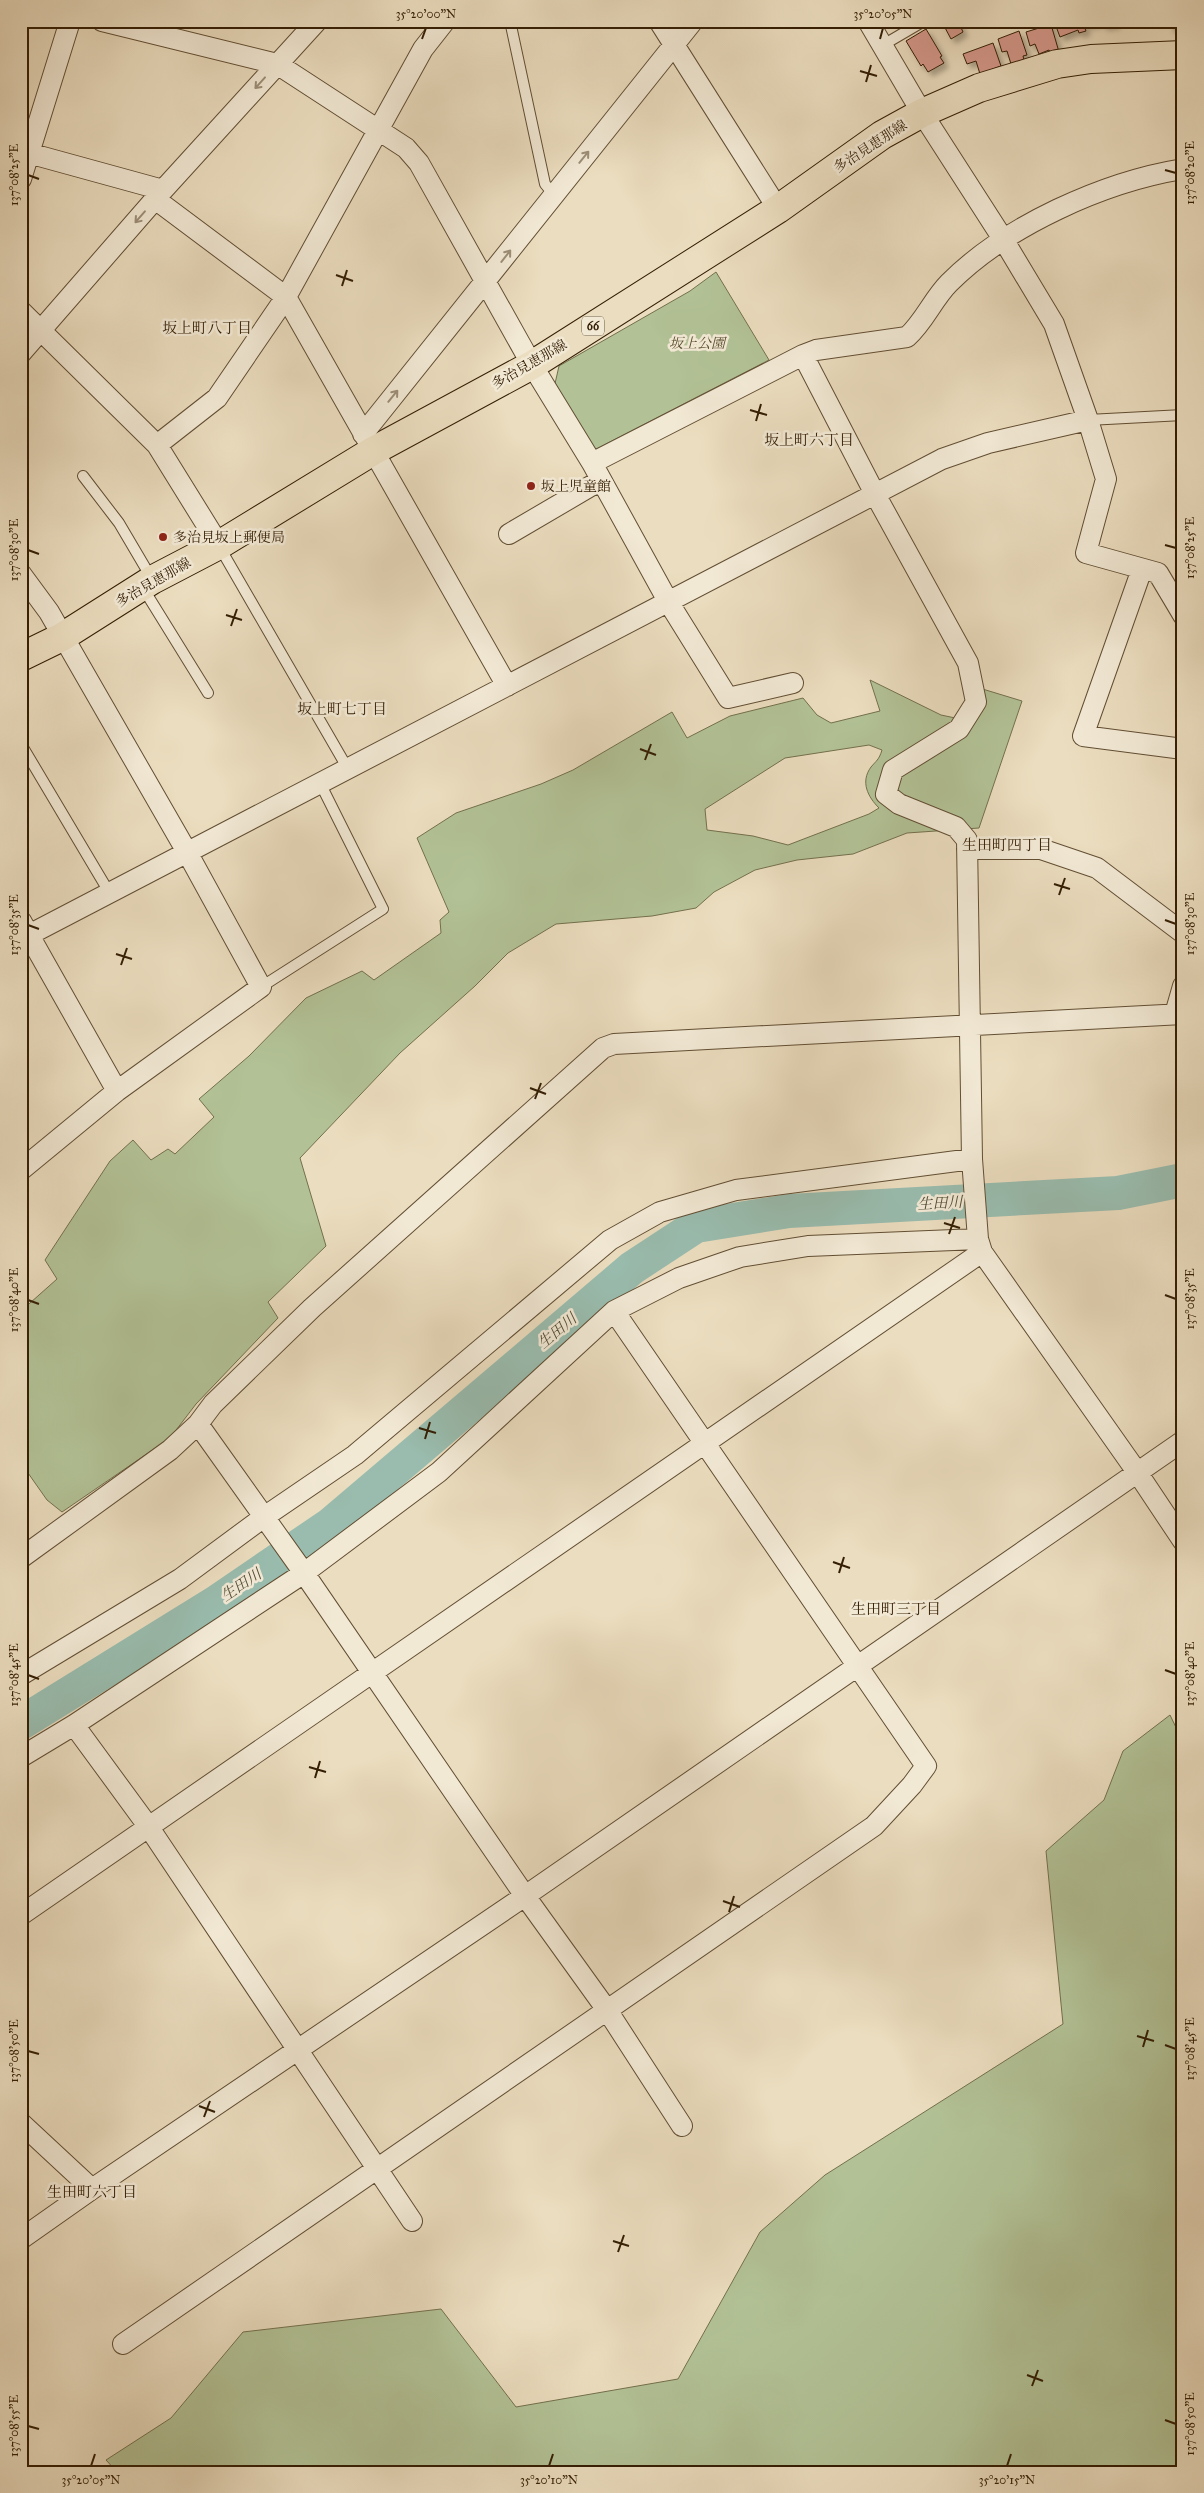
<svg xmlns="http://www.w3.org/2000/svg" width="1204" height="2493" viewBox="0 0 1204 2493" font-family="'IM FELL Great Primer','Noto Serif JP',serif">
<style>
.green{fill:#b2c296;stroke:#73704d;fill-rule:evenodd}
.lines{fill:none;stroke-linecap:round;stroke-linejoin:round}
.river{stroke:#99bcae;stroke-width:34}
.building{fill:#d5988b;stroke:#341e04;filter:url(#shadow)}
.service-casing{stroke:#624e33;stroke-width:12}
.minor-casing{stroke:#624e33;stroke-width:22}
.primary-casing{stroke:#341e04;stroke-width:30}
.service{stroke:#f2e9d5;stroke-width:10}
.minor{stroke:#f2e9d5;stroke-width:20}
.primary{stroke:#ebddbf;stroke-width:28}
.oneway{stroke:#9c8e77}
.ticks{fill:none;stroke:#341e04;stroke-width:2}
.poi-dot{fill:#8f2418;stroke:#f2e9d5;stroke-width:2}
.labels{text-anchor:middle;stroke-width:5;stroke-linejoin:round;paint-order:stroke}
.shield{fill:#f2e9d5;stroke:#6d5b43;stroke-width:1}
.shield-label{font-size:12px;font-weight:bold;fill:#341e04}
.street-label{font-size:14px;fill:#341e04;stroke:#f2e9d5}
.park-label{font-size:14px;font-style:italic;fill:#5a4f30;stroke:#f2e9d5}
.poi-label{font-size:14px;fill:#341e04;stroke:#f2e9d5;text-anchor:start}
.neighbourhood-label{font-size:15px;fill:#341e04;stroke:#f2e9d5}
.water-label{font-size:15px;font-style:italic;fill:#524d37;stroke:#f2e9d5}
.neatline{fill:none;stroke:#341e04;stroke-width:2}
.ticks-label{font-size:12px;text-anchor:middle;fill:#341e04}
</style>
<defs>
<filter id="shadow"><feDropShadow dx="4.5" dy="4.5" stdDeviation="2.5" flood-color="#0004"/></filter>
</defs>
<rect width="100%" height="100%" fill="#ebddbf"/>
<filter id="stains"><feTurbulence type="fractalNoise" baseFrequency=".004" numOctaves="4"/><feColorMatrix values="0 0 0 0 .2 0 0 0 0 .09 0 0 0 0 .02 0 0 0 .5 -.17"/></filter>
<radialGradient id="worn" r=".72"><stop offset=".6" stop-color="#630" stop-opacity="0"/><stop offset="1" stop-color="#630" stop-opacity=".3"/></radialGradient>
<!-- green -->
<path class="green" d="M716 272 769 360 594 450 554 388 559 366 690 291Z
M870 680 941 715 960 719 966 700V684L1022 701 979 828 907 833 853 854 797 860 755 870 714 892 696 908 652 916 556 924 508 953 475 986 400 1053 300 1158 326 1246 268 1302 278 1318 196 1404 170 1438 62 1512 47 1500 21 1463V1311L57 1279 45 1260 110 1161 133 1140 151 1160 168 1149 175 1154 214 1117 199 1099 249 1056 306 998 362 971 374 980 441 933 440 920 449 912 417 838 456 813 541 784 573 770 672 712 687 738 730 716 803 698 817 715 831 723 880 711ZM869 745 882 750C879 760 876 761 871 767 860 782 868 797 879 808L869 814 788 845 753 836 707 830 705 809 785 758Z
M1170 1715 1183 1742V2472H117L106 2460 171 2418 243 2332 441 2309 516 2407 678 2379 760 2232 825 2175 1063 2024 1046 1851 1104 1800 1123 1751Z"/>
<g class="lines">
<!-- river -->
<path class="river" d="M21 1723 215 1603 331 1524 632 1268 696 1226 789 1211 1118 1193 1183 1180"/>
</g>
<!-- building -->
<path class="building" d="M944 21H958L963 32 951 39 942 22Z
M1050 21 1059 52 1051 54 1049 50 1039 54 1035 44 1030 46 1026 32 1039 28 1038 25Z
M1054 21H1082L1086 31 1079 33 1078 30 1060 37Z
M1085 21H1115L1116 24 1103 26 1102 22 1085 25Z
M1170 21H1183V28L1169 27Z
M926 29 942 56 940 57 944 63 928 72 923 64 921 66 906 41Z
M1019 31 1027 55 1023 56 1024 60 1011 64 1007 51 1002 52 998 39Z
M993 43 1001 66 980 74 976 61 967 64 963 54Z"/>
<g class="lines">
<!-- service casing -->
<g class="service-casing">
<path id="service" d="M510 21 545 184 554 195
M883 45 924 21
M1088 420 1183 415
M83 476 119 523 152 579
M219 546 348 769
M143 588 208 693
M21 744 109 892
M261 987 383 909 320 783"/>
</g>
<!-- minor casing -->
<g class="minor-casing">
<path id="minor" d="M102 21 277 64 406 148 419 163 532 365 592 463 669 603 728 698 793 683
M659 21 778 209
M868 21 922 113 1003 239 1054 324 1088 420 1106 479 1086 553 1158 573 1183 615
M21 151 163 190
M21 179 70 21
M155 199 286 297 507 686
M21 311 157 445 219 545
M21 353 163 190 317 21
M803 355 875 494 968 663 976 702 959 729 893 770 886 794 899 804 956 827 967 840 972 1159 978 1239 982 1252 1137 1472 1183 1541
M363 434 693 21
M157 445 217 398 286 297 423 49 445 21
M592 463 803 355 816 350 907 337C924 322 933 299 949 283 1006 226 1103 182 1183 169
M509 534 601 480
M1142 569 1083 736 1183 749
M21 574 49 612 187 852 261 987 117 1091 21 1170
M967 849H1041L1097 868 1183 933
M21 921 117 1091
M21 939 942 459 988 443 1088 420
M1175 1014 1183 986
M198 1424 304 1573 525 1896 607 2010 682 2126
M21 1558 170 1450 198 1424 213 1404 312 1308 603 1048 614 1044 1183 1014
M21 1675 180 1579 264 1517 355 1455 610 1240 660 1212 736 1190 972 1159
M74 1725 148 1826 412 2221
M21 1757 74 1725 304 1573 439 1472 614 1311 679 1278 740 1257 808 1246 978 1239
M21 1915 982 1252
M21 2123 92 2189
M21 2239 92 2189 525 1896 1183 1441
M123 2344 874 1826 912 1785 926 1766 614 1311"/>
</g>
<!-- primary casing -->
<g class="primary-casing">
<path id="primary" d="M21 657 62 637 152 580 219 545 373 451 532 365 778 209 882 135 922 113 979 88 1057 64 1091 59 1183 55"/>
</g>
<!-- service -->
<use href="#service" class="service"/>
<!-- minor -->
<use href="#minor" class="minor"/>
<!-- primary -->
<use href="#primary" class="primary"/>
</g>
<!-- one-way arrows -->
<defs><path id="oneway-shaft" d="M-6 0H5M1.5-3L5.5 0L1.5 3" fill="none" stroke-width="1.6" stroke-linecap="round" stroke-linejoin="round" transform="scale(1.25)"/></defs>
<g class="oneway">
<use href="#oneway-shaft" transform="translate(260 83) rotate(132)"/>
<use href="#oneway-shaft" transform="translate(584 157) rotate(-51)"/>
<use href="#oneway-shaft" transform="translate(140 217) rotate(131)"/>
<use href="#oneway-shaft" transform="translate(506 256) rotate(-52)"/>
<use href="#oneway-shaft" transform="translate(393 396) rotate(-51)"/>
</g>
<!-- ticks -->
<path class="ticks" d="M422 39 426 28M880 39 883 28M860 71 877 76M866 82 871 65M1165 170 1176 173M28 175 39 179M336 275 353 281M342 286 347 270M750 410 767 415M756 421 761 404M1165 545 1176 548M28 550 39 554M226 615 242 620M231 626 237 609M640 749 656 755M645 760 651 744M1054 884 1070 889M1059 895 1065 878M1165 920 1176 924M28 925 39 929M116 954 132 959M121 965 127 948M530 1088 546 1094M535 1099 541 1083M944 1223 960 1228M949 1234 955 1217M1165 1295 1176 1299M28 1300 39 1304M419 1428 436 1433M425 1439 430 1422M833 1562 850 1568M839 1573 844 1557M1165 1670 1176 1674M28 1675 39 1679M309 1767 326 1772M315 1778 320 1761M723 1901 740 1907M729 1912 734 1896M1137 2036 1154 2041M1165 2045 1176 2049M1143 2047 1148 2030M28 2051 39 2054M199 2106 215 2112M204 2117 210 2101M613 2241 629 2246M618 2252 624 2235M1027 2375 1043 2381M1032 2386 1038 2370M1165 2420 1176 2424M28 2426 39 2429M91 2466 95 2454M549 2466 553 2454M1007 2466 1011 2454"/>
<!-- markers -->
<g class="poi-dot">
<circle cx="531" cy="486" r="5"/>
<circle cx="163" cy="537" r="5"/>
</g>
<g class="labels">
<!-- shield labels -->
<rect class="shield" x="582" y="316.5" width="22" height="19" rx="4"/>
<g class="shield-label">
<text x="593" y="330">66</text>
</g>
<!-- street labels -->
<g class="street-label">
<text transform="translate(870 146) rotate(-33)" y="5">多治見恵那線</text>
<text transform="translate(529 364) rotate(-30)" y="5">多治見恵那線</text>
<text transform="translate(153 582) rotate(-30)" y="5">多治見恵那線</text>
</g>
<!-- park labels -->
<g class="park-label">
<text x="697" y="348">坂上公園</text>
</g>
<!-- poi labels -->
<g class="poi-label">
<text x="541" y="491">坂上児童館</text>
<text x="173" y="542">多治見坂上郵便局</text>
</g>
<!-- neighbourhood labels -->
<g class="neighbourhood-label">
<text x="207" y="333">坂上町八丁目</text>
<text x="809" y="445">坂上町六丁目</text>
<text x="342" y="714">坂上町七丁目</text>
<text x="1007" y="850">生田町四丁目</text>
<text x="896" y="1614">生田町三丁目</text>
<text x="92" y="2197">生田町六丁目</text>
</g>
<!-- water labels -->
<g class="water-label">
<text transform="translate(940 1203) rotate(-3)" y="5">生田川</text>
<text transform="translate(557 1331) rotate(-40)" y="5">生田川</text>
<text transform="translate(241 1585) rotate(-34)" y="5">生田川</text>
</g>
</g>
<!-- margin -->
<rect width="1204" height="2493" fill="none" stroke="#ebddbf" stroke-width="55"/>
<rect x="28" y="28" width="1148" height="2438" class="neatline"/>
<g class="ticks-label">
<text x="426" y="18">35°20'00"N</text>
<text x="883" y="18">35°20'05"N</text>
<text transform="translate(1190 173) rotate(-90)" y="4">137°08'20"E</text>
<text transform="translate(14 175) rotate(-90)" y="4">137°08'25"E</text>
<text transform="translate(1190 548) rotate(-90)" y="4">137°08'25"E</text>
<text transform="translate(14 550) rotate(-90)" y="4">137°08'30"E</text>
<text transform="translate(1190 924) rotate(-90)" y="4">137°08'30"E</text>
<text transform="translate(14 925) rotate(-90)" y="4">137°08'35"E</text>
<text transform="translate(1190 1299) rotate(-90)" y="4">137°08'35"E</text>
<text transform="translate(14 1300) rotate(-90)" y="4">137°08'40"E</text>
<text transform="translate(1190 1674) rotate(-90)" y="4">137°08'40"E</text>
<text transform="translate(14 1675) rotate(-90)" y="4">137°08'45"E</text>
<text transform="translate(1190 2049) rotate(-90)" y="4">137°08'45"E</text>
<text transform="translate(14 2051) rotate(-90)" y="4">137°08'50"E</text>
<text transform="translate(1190 2424) rotate(-90)" y="4">137°08'50"E</text>
<text transform="translate(14 2426) rotate(-90)" y="4">137°08'55"E</text>
<text x="91" y="2484">35°20'05"N</text>
<text x="549" y="2484">35°20'10"N</text>
<text x="1007" y="2484">35°20'15"N</text>
</g>
<rect width="100%" height="100%" filter="url(#stains)"/>
<rect width="100%" height="100%" fill="url(#worn)"/>
</svg>
